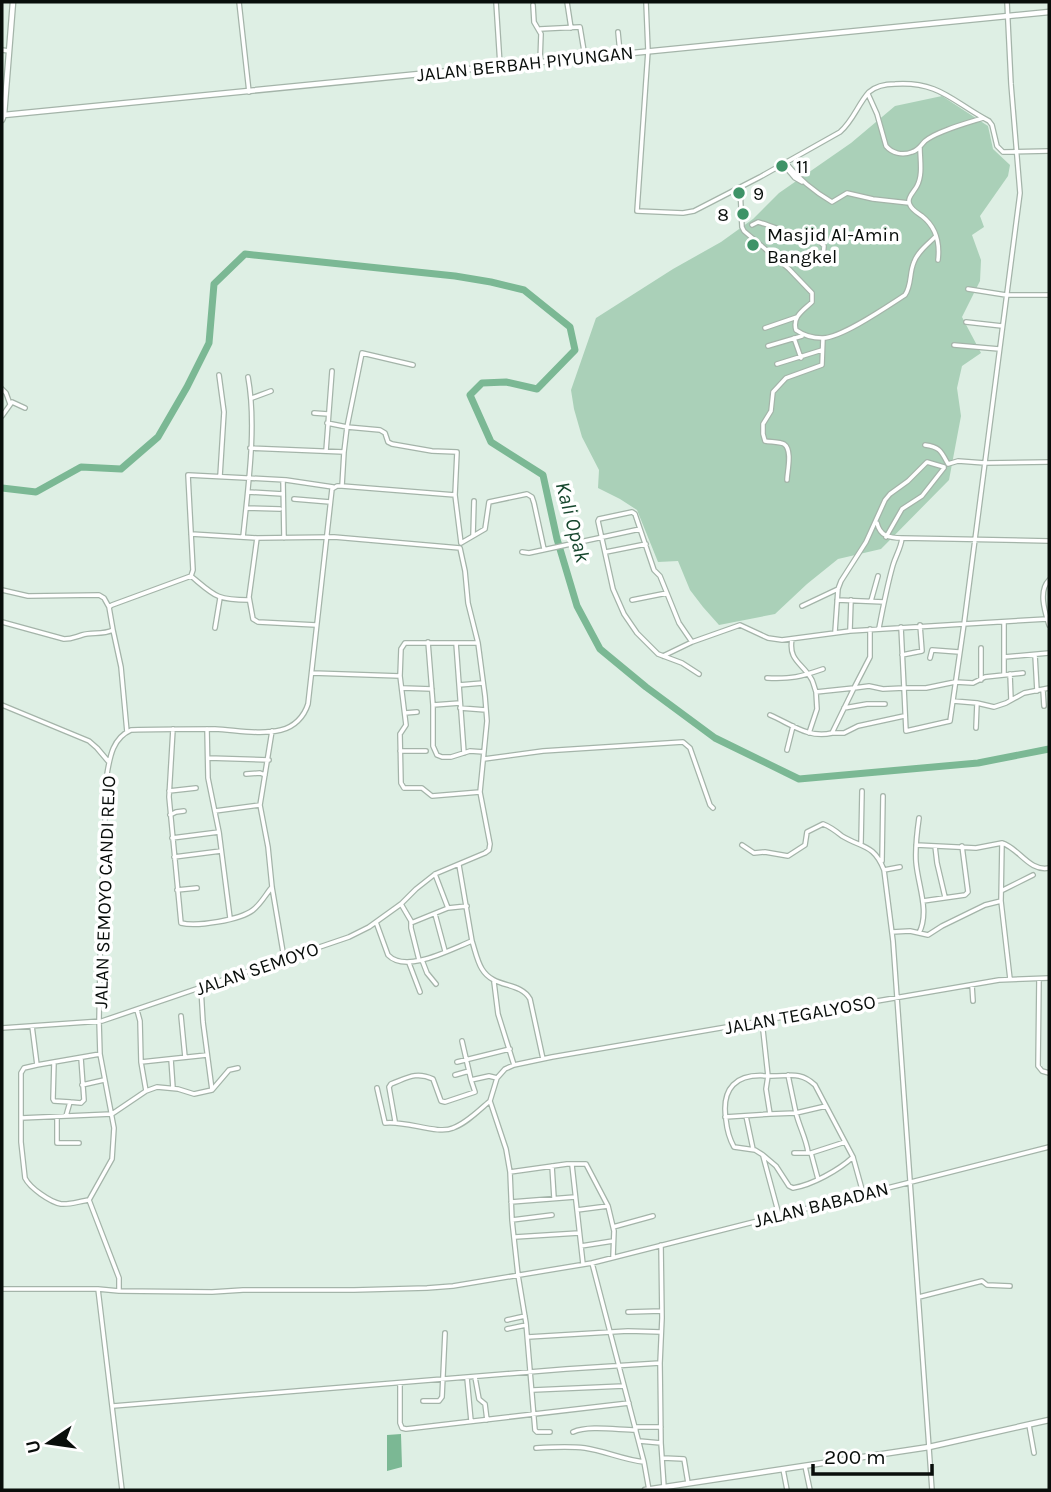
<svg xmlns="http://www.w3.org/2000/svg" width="1051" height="1492" viewBox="0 0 1051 1492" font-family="Karla,sans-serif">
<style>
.green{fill:#aad0b8}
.water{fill:#7bb894}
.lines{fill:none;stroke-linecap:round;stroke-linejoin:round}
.river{stroke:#7bb894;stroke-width:7}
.minor-casing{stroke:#a4b4a9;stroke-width:6}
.tertiary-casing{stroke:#a4b4a9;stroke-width:7}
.secondary-casing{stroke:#a4b4a9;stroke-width:7}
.minor{stroke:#fff;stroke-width:3.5}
.tertiary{stroke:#fff;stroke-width:4.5}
.secondary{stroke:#fff;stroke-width:4.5}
.poi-dot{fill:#3e9367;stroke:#fff;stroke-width:2.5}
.labels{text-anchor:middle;stroke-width:7;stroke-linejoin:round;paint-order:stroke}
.street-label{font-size:19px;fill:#090e0b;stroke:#fff}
.poi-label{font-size:19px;fill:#090e0b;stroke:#fff;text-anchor:start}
.water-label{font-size:21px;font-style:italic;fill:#16462d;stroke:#fff}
</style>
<rect width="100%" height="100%" fill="#deefe4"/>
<!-- green -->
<path class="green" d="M942 96 988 126 993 149 1010 165 1008 176 980 216 984 227 972 235 981 260 980 281 962 317 981 353 962 366 957 388 961 416 949 480 881 549 838 559 807 584 775 614 719 625 703 607 690 590 678 561 658 562 637 510 620 499 598 488 599 470 582 437 574 409 571 390 596 318 673 269 721 242 753 219 779 193 851 143 895 106Z"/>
<!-- water -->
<path class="water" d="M401 1434 402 1467 387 1471V1435Z"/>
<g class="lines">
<!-- river -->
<path class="river" d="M2 488 36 492 81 467 121 469 158 437 187 387 209 343 214 284 245 254 455 276 491 282 524 290 570 327 575 350 537 389 506 382 482 383 470 395 491 442 543 475 557 539 577 606 600 649 646 687 715 738 799 779 978 763 1049 749"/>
<!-- minor casing -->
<g class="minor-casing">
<path id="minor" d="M239 2 249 92
M496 2 500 65
M567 2 571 28
M646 2 648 51 637 211 683 213 694 211 760 177 840 132C853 121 858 104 869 92 876 86 886 84 895 84 939 81 953 102 989 121L992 125 997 146 1003 152 1049 151
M1007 2 1011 84 1020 193 964 624 1047 619
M533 5 534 22 541 34 540 61
M540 29 580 27 585 57
M618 32 620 53
M2 50 9 51
M868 94 877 114 886 146C892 153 902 156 912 152 919 150 920 146 925 141 937 131 967 123 983 118
M920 148C920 160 923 175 917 186 914 192 906 198 910 205 912 210 918 213 922 216 936 227 940 243 938 260
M786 163C798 178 815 192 832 202L847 193 873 199 909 203
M783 164 795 178 802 182
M740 188 742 227 744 231 789 269 812 293V302C804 310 792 316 796 330 803 335 813 338 822 338 840 339 888 306 905 295 912 285 909 273 914 262 918 251 928 244 936 236
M752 225 758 222C777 227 797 239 816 238L824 246 823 258
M968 289 1006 295H1049
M966 322 1002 326
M765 328 797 317
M794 338 801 358
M954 345 999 349
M768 346 802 336
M777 364 822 350
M219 375 224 412 220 476
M2 389 6 393 10 404
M252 398 271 391
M314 413 328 414
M2 416 12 402 25 408
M327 423 347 427 380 430 385 433 388 442 392 444 432 451 457 452 455 495 461 543
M925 445C940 447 941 451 948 464L958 461 985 463 1049 462
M250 448 344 452 347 427 362 353 413 365
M326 451 332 371
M283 480 284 538
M787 480C787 472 793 450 784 444 780 442 770 442 765 441L763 434V424L771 411 773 392 786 378 822 365 823 338
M342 486 344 452
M248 492 283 494
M294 499 330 502
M246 508 280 509
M877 523C880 536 889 538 902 538 901 548 896 555 893 565 887 586 883 607 879 628
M473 536 485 529 489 502 527 494 532 497 534 503 544 549
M243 537C248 487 257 426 248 377
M886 537 902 509 922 496 944 468
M257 538 249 597 253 619 258 622 316 625
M902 538 1049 541
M461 543 473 536 474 501
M522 552 529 553 640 529
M606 552 646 544
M191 576C215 596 216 600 249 600
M1049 580C1038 591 1045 612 1049 625
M2 590 28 596 99 595 104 598 109 607
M632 600 667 593
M837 600 884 602
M871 601 878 576
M802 606 838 589
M2 622 64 639C72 639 75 637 82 635 93 632 102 635 113 630L109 607 112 605 191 576 193 570 188 475 286 480 333 487
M901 627 904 688H926L955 682 973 683 985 677 1023 673
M215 628 220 598
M113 630 121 667 127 732
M850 630 851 600
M835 632 838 589 841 581 866 542 885 500 890 494 908 481 927 462 944 467
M792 639C788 661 803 663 812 680 813 682 815 689 816 692L854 688 870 657V629
M428 642 433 705V746L437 755 442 757H451L470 751 484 752
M456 643 464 753
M478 643H405L401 649 400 676 406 725 400 734 401 783 404 788H422L432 796 480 792
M902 655 922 651 920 625
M1035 655 1037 691
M663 656 692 642
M1004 657 1049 653
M930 658 932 650 959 652
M312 673 400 676
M699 674 682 663 658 654 637 633 624 614 613 589 598 521 599 519 632 512 635 514 654 570 660 576 679 623 692 642 740 625 768 638 782 640 850 631 964 624 950 721 906 731 904 688 883 689 869 686 854 688 832 733C809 739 791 724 770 715
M1004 674V622
M1010 674 1011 700
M767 678C792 679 800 677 823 669
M981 680V648
M459 685 483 683
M403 688 432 689
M1043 690 1044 706
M953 701 977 703 994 707 1006 703 1024 693 1049 688
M2 705 89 741 97 748 108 761
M433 705 460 703
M460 708 486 710
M844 708 867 704H885
M405 713 417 712
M976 728 977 703
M173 729 169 797 181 923C197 927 240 920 253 910 261 904 266 894 272 887
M207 729 208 778 219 832 230 918
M272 731 260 805 268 847 272 887 284 958
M809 733 817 709 816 692
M832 733H844L858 726 904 716
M787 750 793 726
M400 751H426
M208 758 269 760
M484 759 543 751 683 742 690 748 710 805 713 808
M246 774 260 773 265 775
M169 791 196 788
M215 811 260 805
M170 815 176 812 184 811
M172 838 219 832
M861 843 862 791
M1002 843C1019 848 1029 872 1049 868
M742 845 754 853 765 852 788 856 805 845 807 832 823 824C831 827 836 831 842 836 862 848 874 844 884 870L893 941 932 1490
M916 845 976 848 1002 843
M935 846 937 863 945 897
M174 857 221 851
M882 861 883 796
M884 870 900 867
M177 890 197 888
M1003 890 1033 875
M923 901 965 895 968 892 962 846
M1001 901 1010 979
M401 904 411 921V928L419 960
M448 908 467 906
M435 914 445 951
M376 922 388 955C406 974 451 949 472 941L459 865
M411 923 448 908 435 874
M892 932 910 931 928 935 942 926 985 905 1001 901 1002 843
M919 933C930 911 918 886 916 862 915 847 917 832 919 818
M472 941C475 950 477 961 482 969 494 989 520 981 530 999L543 1059
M422 960 427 973 436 984
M409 963 420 992
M1039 979 1038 1066 1042 1071 1049 1073
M494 982 498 1014 514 1065
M972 985 973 1001
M201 988 203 1022 212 1090
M137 1010 140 1021 141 1062 146 1091
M181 1016 185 1057
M762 1021 768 1076C788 1077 799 1070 815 1085L853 1157 863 1193
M32 1026 37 1065 24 1068 21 1073V1142L25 1178C30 1188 50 1202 61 1204 70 1205 80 1201 89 1200
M2 1028 102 1021 349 937 369 927 401 904 416 889 435 874 485 853 489 850 490 844 480 792 487 721 485 696 478 643 468 603 465 571 460 548 334 537 257 538 191 534
M462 1041 471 1080
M171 1059 173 1088
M141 1062 207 1055
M457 1062 510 1049
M37 1065 54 1062
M455 1075 469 1071
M788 1075 796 1113 770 1114 766 1089 768 1076C736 1073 721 1088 726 1120 727 1130 729 1138 734 1147L755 1150 763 1155 776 1166 789 1186 793 1188C812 1185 839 1170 853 1157
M82 1085 104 1080
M377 1088 385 1123C405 1120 438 1135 453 1128 467 1123 479 1110 490 1101
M70 1102 81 1103 84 1100 81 1058
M66 1116 70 1102 54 1101 53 1099 54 1062 100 1054
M746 1116 753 1149
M57 1117V1143H79
M725 1117 770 1114
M21 1118 112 1114 146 1091 157 1087 178 1089 194 1094 212 1090 229 1070 238 1068
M395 1121 389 1087 391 1084C407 1078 416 1071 433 1079L441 1101 445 1102 475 1092 471 1080 489 1076 497 1078
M808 1152C806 1138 799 1126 796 1113L826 1106
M794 1153H811L845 1142
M811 1153 818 1179
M763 1156 779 1215
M572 1165 583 1264
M552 1166 554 1198
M510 1172 567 1164H586L608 1206
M511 1202 575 1197
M577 1210 608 1206 614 1231 613 1257
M512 1220 552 1215
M613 1227 653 1216
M515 1237 579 1233
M661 1245 662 1318 660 1363 661 1443 664 1487
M581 1246 613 1241
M592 1263 644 1462 649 1490
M2 1289H98L119 1291 212 1292 243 1290H354L427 1288 453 1286 592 1263 1049 1147
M98 1289 122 1490
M119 1291V1278L89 1200 112 1159 114 1128 100 1054 99 1021 101 913 107 774C110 756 113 738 131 730 159 729 187 729 215 729 236 730 260 735 281 730 294 727 304 717 308 704L332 489 337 486H342L455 495
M919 1297 982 1281 987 1285 1010 1286
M628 1312 662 1311
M507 1320 525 1316
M507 1329 526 1325
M528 1337 628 1331 661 1332
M475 1377 479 1399 485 1404 487 1420
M467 1378 471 1421
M400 1383V1423L402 1428 406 1429 629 1403
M533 1390 624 1386
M423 1401H439L442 1397 445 1333
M113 1406 566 1369 660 1363
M1029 1425 1034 1453
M635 1427H661
M550 1432H537L535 1430 526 1323 518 1275 512 1220 510 1172 506 1149 490 1101 497 1078 505 1069 514 1065 552 1057 999 980 1049 978
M573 1432C589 1425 618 1430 636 1430
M639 1441 661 1443
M536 1448C552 1447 569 1446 585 1448 605 1451 624 1460 644 1462
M663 1458 684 1459 688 1483
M805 1466 810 1490
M783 1469 787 1490"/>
</g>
<!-- tertiary casing -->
<g class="tertiary-casing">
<path id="tertiary" d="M4 115 1049 12
M2 120 4 115 13 2"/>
</g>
<!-- secondary casing -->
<g class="secondary-casing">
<path id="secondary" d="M645 1490 929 1447 1049 1420"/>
</g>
<!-- minor -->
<use href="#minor" class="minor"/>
<!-- tertiary -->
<use href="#tertiary" class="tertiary"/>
<!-- secondary -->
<use href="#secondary" class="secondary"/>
</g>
<!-- markers -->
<g class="poi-dot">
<circle cx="782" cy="166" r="7"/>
<circle cx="739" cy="193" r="7"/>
<circle cx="743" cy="214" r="7"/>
<circle cx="753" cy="245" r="7"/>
</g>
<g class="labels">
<!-- street labels -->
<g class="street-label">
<text transform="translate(525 63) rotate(-6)" y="7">JALAN BERBAH PIYUNGAN</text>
<text transform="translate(104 892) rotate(-88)" y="7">JALAN SEMOYO CANDI REJO</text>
<text transform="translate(257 968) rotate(-19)" y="7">JALAN SEMOYO</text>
<text transform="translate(800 1014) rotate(-10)" y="7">JALAN TEGALYOSO</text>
<text transform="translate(821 1204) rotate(-14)" y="7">JALAN BABADAN</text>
</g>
<!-- poi labels -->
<g class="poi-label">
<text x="796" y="173">11</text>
<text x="753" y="200">9</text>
<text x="729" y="221" text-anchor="end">8</text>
<text x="767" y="241">Masjid Al-Amin<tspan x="767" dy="22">Bangkel</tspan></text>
</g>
<!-- water labels -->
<g class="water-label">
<text transform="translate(573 522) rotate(75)" y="7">Kali Opak</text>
</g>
</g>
<!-- border -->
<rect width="1051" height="1492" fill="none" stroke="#090e0b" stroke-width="7"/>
<!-- north arrow -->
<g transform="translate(49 1443) rotate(257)" stroke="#ffffff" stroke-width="5" paint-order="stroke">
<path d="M0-5L12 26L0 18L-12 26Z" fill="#090e0b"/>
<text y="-10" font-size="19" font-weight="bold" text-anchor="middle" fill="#090e0b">U</text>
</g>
<!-- scale -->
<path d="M813 1464v10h119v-10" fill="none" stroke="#090e0b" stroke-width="3.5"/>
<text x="824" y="1464" font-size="21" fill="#090e0b" stroke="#ffffff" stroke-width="5" paint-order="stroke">200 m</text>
</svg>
